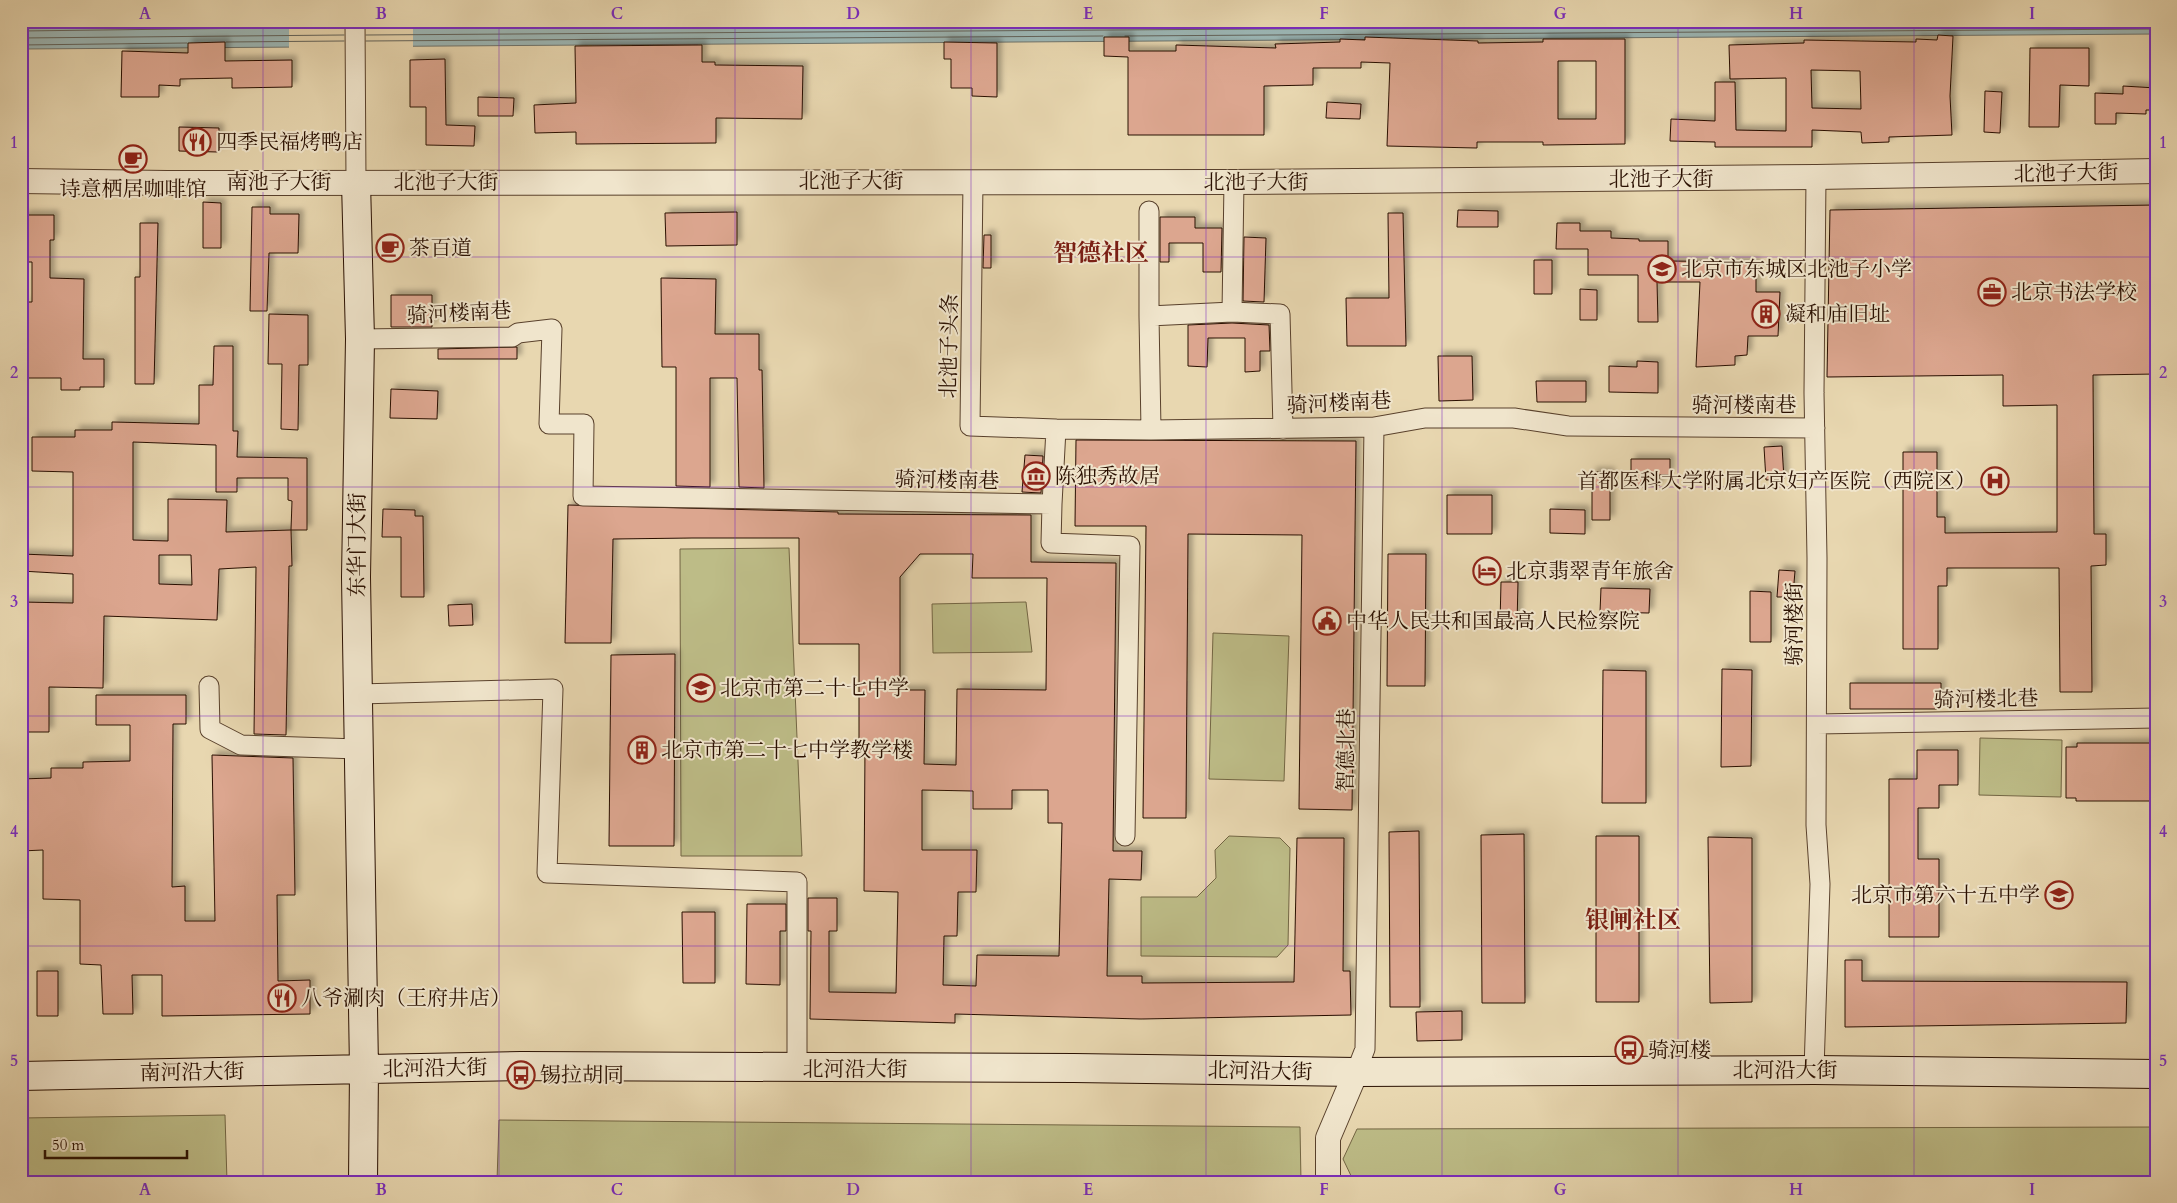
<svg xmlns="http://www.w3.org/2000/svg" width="2177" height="1203" viewBox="0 0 2177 1203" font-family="Cardo,'Noto Serif SC',serif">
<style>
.green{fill:#bdbc87;stroke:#736644}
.water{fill:#9cb7b6;stroke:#6e746d}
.pier{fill:#e8d7b0}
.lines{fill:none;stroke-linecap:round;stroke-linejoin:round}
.shore{stroke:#62635b;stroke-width:1}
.building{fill:#dca68f;stroke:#290f00;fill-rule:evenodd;filter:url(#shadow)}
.minor-casing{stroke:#59412c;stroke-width:21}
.tertiary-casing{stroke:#59412c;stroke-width:26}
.secondary-casing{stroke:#290f00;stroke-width:30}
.minor{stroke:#f0e5cc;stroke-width:19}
.tertiary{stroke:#f0e5cc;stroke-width:24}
.secondary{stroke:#f0e5cc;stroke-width:28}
.grid{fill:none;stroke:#7b2cbf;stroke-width:1;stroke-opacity:0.55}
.labels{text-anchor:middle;stroke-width:4;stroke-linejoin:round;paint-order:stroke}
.poi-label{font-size:21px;fill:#290f00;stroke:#f0e5cc;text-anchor:start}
.street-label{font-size:21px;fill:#290f00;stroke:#f0e5cc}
.quarter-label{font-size:24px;font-weight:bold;fill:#7a1f14;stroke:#f0e5cc}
.neatline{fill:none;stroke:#7b2cbf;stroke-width:2}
.grid-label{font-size:16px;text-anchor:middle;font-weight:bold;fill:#7b2cbf}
</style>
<defs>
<filter id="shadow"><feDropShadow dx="4.5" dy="-4.5" stdDeviation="2.5" flood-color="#0004"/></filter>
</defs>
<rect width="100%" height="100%" fill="#e8d7b0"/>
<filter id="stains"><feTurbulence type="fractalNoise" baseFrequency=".004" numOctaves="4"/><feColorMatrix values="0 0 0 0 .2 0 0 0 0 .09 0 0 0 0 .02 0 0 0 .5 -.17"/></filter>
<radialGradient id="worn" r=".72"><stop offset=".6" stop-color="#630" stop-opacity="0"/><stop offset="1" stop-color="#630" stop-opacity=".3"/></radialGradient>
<!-- green -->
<path class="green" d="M789 548 802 856H681L680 549Z
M1026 602 1032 652 933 653 932 604Z
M1213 633 1289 636 1284 781 1209 779Z
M1980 738 2062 740 2061 797 1979 795Z
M1229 836 1280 838 1290 848 1288 945 1277 957 1141 956V897H1197L1216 878 1215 850Z
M225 1115 227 1182H21V1118Z
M499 1120 1300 1127 1301 1182 497 1181Z
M2156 1127V1182H1354L1343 1159 1357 1129Z"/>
<!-- water -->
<path class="water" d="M21 21H2156V34L21 49Z"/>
<!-- pier -->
<path class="pier" d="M289 21H413V48L289 49Z"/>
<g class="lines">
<!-- shore -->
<path class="shore" d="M366 27 1245 21
M21 31 344 27
M366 35 2156 23
M1125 36 2156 29
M21 38 344 35
M366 41 1103 36
M226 42 344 41
M21 45 187 43"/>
</g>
<!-- building -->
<path class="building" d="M1938 35 1953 36 1950 96 1952 135 1889 137V142L1862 143 1861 132 1812 130V147H1715V142L1670 141 1671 119 1715 121V82H1735L1736 130 1786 131V78L1730 79 1729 45 1804 43V40L1916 42V39L1937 40ZM1811 70 1860 71 1861 109 1812 108Z
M1104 37H1129V51H1176V45L1276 48 1275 44 1340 42V39L1365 40V37L1478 41V43L1543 42V39H1625V144L1543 145V142H1477V148L1387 146 1390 63 1361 62V68H1313V85L1264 86V135H1128V57L1104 56ZM1558 61H1596V119H1558Z
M225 42V61L292 60V87L232 88V78L180 79V86L159 85V97H121L122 51 188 53V43Z
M944 42 997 43V97L972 96V88H951V59H944Z
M702 45V62H715V65L803 66 802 119 716 118V143L576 144V132L535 133 534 105 576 103 575 46Z
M2030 48H2089V86L2060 85 2059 127H2029Z
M445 59 446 125 475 126 474 146 426 145V107H410V60Z
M2123 86 2156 88V110H2146V114L2116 113V124H2095V93L2123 94Z
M1985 91 2002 92 2000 133 1984 132Z
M478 97 514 98 513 116H478Z
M1327 102 1361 104 1360 119 1326 118Z
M179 127 219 128 218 152 179 151Z
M203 202 221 203V248H203Z
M2156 205V374L2093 375 2094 534H2106V565L2091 566 2092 692H2060L2059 568H1947V586H1938V649H1903V452H1937V517H1945V533L2057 532V405L2003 406V375L1827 377 1830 210Z
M252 207H270V214H299L298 253H269L267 311H250Z
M1458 210 1498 211V227H1457Z
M737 212V245L666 246 665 213Z
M1388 213H1403L1406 346H1347L1346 298H1389Z
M28 215H54V240H50V278L84 279 83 359H104V387H80V390H61V378H21V357H28V302H32V262H21V217Z
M1160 217H1195V228H1222L1221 272H1203V243H1169V262H1160Z
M140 223H158L154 384H135V277H140Z
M1557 223H1580V231H1611V238L1639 239V241H1668V261L1756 262V292H1780L1778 336H1748L1747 355 1735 356V365L1696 367 1700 282H1657L1658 322H1638V275H1588V249H1556Z
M984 235H991V268H983Z
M1244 237 1266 238 1264 302 1243 301Z
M1534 260H1552V294H1534Z
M661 278 716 279 715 334H759V370H762L764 488 739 487 737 378H710V487L676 486V367H662Z
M1580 289 1597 290V320H1580Z
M391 295H432V327H391Z
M269 314 308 315V365H299L298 430 281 429 282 364H268Z
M1232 323 1269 325 1270 351H1260V371L1245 372V338H1208L1207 367 1188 366V325Z
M214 346H233V431H238L237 457 307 458V530H291L292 566H289L286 735 254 734 256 567 219 569 217 620 104 616 103 688 49 687V732H21V602L73 603V574L21 571V554L73 556V472L32 471V437H75V430H112V422L199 424V385H213ZM133 442 216 445V492H237V478H288V500L292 501 291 530 226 532 227 500 168 499V541L133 540ZM159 555H191L192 585 159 584Z
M517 347V359H438V349Z
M1438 356H1472L1473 400 1439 401Z
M1637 361 1658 362V393L1609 392V366L1637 367Z
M1536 381H1586V402H1537Z
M391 389 438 391 437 419 390 418Z
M1076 440 1356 441 1352 810 1299 809 1302 535 1188 534 1186 818H1143L1146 526H1075Z
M1782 446 1784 479 1766 480 1764 447Z
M1025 455 1043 456 1041 493 1022 492Z
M1631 459H1670V475H1659V486H1631Z
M1592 472H1610V520H1592Z
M1447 495H1492V534H1447Z
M568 505 838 512V514L1031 515V562L1116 563 1113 851H1142L1141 880 1109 879 1107 976H1142V983L1294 982 1297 838H1344L1343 971H1350L1351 1015 1141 1019 955 1014V1023L810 1019 811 931H808V898H837V931H829V992L896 993 898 892 864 891 865 747H859V644H799V538H692L613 539 611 643H565ZM920 554H973L972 578H1047L1046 690 957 689 956 765 924 764 925 690H900V577ZM922 790 973 791V809H1012V790H1048V823H1062L1059 956 977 955 976 986 943 985 944 936H957L958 892H976L977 850H922Z
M383 509 415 510V516H423L424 597H401V537H382Z
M1550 509 1585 510V534L1550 533Z
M1388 554H1426L1425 686H1387Z
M1779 570 1795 571 1793 595 1788 597H1777Z
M1501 582H1518L1517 624H1500Z
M1601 588 1650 589 1649 613 1600 612Z
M1750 591 1771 592V642H1750Z
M472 604 473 625 449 626 448 605Z
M675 654 674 846H609L611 655Z
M1722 669 1752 670 1751 766 1721 767Z
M1603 670 1646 671V803H1602Z
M1850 683H1941V709H1850Z
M96 695H186V724H173L172 887 185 886V921H215L212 755 293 758 295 895H277L278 981 310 980V1014L162 1016V975H132L133 1014H103L101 965 80 964V900L43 899V850L21 851V779L51 778V768H83V762L130 761V725H96Z
M2077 743H2156V801H2076V798H2066V747H2077Z
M1917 750H1958V785H1939V808H1918V859H1939V937H1889V779H1917Z
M1419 831 1420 1007H1390L1389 832Z
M1524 834 1525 1003H1482L1481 835Z
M1596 836H1639V1002H1596Z
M1708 837 1752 838V1002L1710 1003Z
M747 904H786V931H780V985L746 984Z
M682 912H715V983H683Z
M1845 960H1862V981L2127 982 2126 1023 1845 1027Z
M37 971H58V1016H37Z
M1462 1011V1040L1417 1041 1416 1012Z"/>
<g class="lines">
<!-- minor casing -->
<g class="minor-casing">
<path id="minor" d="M355 21 356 182
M973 181 970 426 1056 429
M1234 182 1232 312 1280 314 1283 429
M1149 316V211
M360 339 512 337 518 333 552 329 549 424H584L583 496 1052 504 1056 429 1151 430 1374 427 1425 418H1514L1568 426 1815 428
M1151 430 1149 316 1232 312
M1052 504 1051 543 1130 546 1125 836
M209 686 210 729 241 745 358 749
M359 694 553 689 547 873 797 882V1069
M1817 724 2156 718
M1814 1070 1820 884 1816 825 1817 558 1814 393 1816 177
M1356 1072 1365 1049 1374 427"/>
</g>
<!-- tertiary casing -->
<g class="tertiary-casing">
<path id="tertiary" d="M21 181 167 183 1234 182 1816 177 2156 171
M1328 1182V1138L1356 1072"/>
</g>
<!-- secondary casing -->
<g class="secondary-casing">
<path id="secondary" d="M356 182 360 339 356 577 364 1069 363 1182
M21 1076 521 1066 1074 1068 1356 1072 1814 1070 2156 1074"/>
</g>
<!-- minor -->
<use href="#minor" class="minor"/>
<!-- tertiary -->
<use href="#tertiary" class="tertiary"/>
<!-- secondary -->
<use href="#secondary" class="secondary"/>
</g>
<!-- grid -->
<path class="grid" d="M263 21V1182M499 21V1182M735 21V1182M971 21V1182M1206 21V1182M1442 21V1182M1678 21V1182M1914 21V1182M21 257H2156M21 487H2156M21 716H2156M21 946H2156"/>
<!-- icons -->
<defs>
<g id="restaurant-ring" transform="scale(1.4375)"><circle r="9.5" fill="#f0e5cc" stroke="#8f2418" stroke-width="1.5"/><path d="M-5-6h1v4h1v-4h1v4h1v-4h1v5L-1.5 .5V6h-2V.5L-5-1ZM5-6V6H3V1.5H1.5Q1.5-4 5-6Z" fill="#8f2418"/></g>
<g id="cafe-ring" transform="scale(1.4375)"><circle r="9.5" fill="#f0e5cc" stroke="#8f2418" stroke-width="1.5"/><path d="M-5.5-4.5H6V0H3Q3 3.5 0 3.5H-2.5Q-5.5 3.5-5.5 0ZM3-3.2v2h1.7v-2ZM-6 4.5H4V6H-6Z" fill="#8f2418"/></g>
<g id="school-ring" transform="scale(1.4375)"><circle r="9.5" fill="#f0e5cc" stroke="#8f2418" stroke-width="1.5"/><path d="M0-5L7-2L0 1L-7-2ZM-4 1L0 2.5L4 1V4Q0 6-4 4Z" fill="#8f2418"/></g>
<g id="office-ring" transform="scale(1.4375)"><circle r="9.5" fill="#f0e5cc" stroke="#8f2418" stroke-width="1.5"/><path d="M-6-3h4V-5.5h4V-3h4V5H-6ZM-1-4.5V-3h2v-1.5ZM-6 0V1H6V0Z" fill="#8f2418"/></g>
<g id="building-ring" transform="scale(1.4375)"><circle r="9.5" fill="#f0e5cc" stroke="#8f2418" stroke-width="1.5"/><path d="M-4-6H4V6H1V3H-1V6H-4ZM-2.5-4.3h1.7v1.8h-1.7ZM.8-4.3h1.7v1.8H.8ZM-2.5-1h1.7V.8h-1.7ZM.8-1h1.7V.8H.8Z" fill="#8f2418"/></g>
<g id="museum-ring" transform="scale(1.4375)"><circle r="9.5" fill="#f0e5cc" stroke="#8f2418" stroke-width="1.5"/><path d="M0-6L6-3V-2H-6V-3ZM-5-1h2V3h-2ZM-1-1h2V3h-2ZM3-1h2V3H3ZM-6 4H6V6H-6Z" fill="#8f2418"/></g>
<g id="hospital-ring" transform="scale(1.4375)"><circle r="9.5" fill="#f0e5cc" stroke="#8f2418" stroke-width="1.5"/><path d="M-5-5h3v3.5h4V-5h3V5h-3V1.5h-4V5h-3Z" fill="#8f2418"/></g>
<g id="hotel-ring" transform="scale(1.4375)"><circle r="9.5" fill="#f0e5cc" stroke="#8f2418" stroke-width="1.5"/><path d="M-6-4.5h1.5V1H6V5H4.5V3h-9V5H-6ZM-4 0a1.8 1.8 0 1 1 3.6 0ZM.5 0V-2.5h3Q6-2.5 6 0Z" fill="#8f2418"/></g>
<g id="civic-ring" transform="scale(1.4375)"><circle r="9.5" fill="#f0e5cc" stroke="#8f2418" stroke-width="1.5"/><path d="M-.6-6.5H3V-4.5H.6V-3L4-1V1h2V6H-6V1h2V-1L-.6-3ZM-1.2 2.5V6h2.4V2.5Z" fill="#8f2418"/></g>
<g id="bus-ring" transform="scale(1.4375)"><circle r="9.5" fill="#f0e5cc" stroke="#8f2418" stroke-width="1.5"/><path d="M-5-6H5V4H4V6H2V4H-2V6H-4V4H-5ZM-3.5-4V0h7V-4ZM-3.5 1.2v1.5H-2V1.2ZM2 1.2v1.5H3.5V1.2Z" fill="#8f2418"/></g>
</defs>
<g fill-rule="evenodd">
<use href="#restaurant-ring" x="197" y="142"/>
<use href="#cafe-ring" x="133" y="159"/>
<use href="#cafe-ring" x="390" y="248"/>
<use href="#school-ring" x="1662" y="269"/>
<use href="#office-ring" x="1992" y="292"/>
<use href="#building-ring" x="1766" y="314"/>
<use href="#museum-ring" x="1036" y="476"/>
<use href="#hospital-ring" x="1995" y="481"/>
<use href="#hotel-ring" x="1487" y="571"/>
<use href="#civic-ring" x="1327" y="621"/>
<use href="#school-ring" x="701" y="688"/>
<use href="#building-ring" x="642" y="750"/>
<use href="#school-ring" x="2059" y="895"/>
<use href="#restaurant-ring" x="282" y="998"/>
<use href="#bus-ring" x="1629" y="1050"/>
<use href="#bus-ring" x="521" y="1075"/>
</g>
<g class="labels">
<!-- poi labels -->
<g class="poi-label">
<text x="216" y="149">四季民福烤鸭店</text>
<text x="133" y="196" text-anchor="middle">诗意栖居咖啡馆</text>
<text x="409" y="255">茶百道</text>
<text x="1681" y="276">北京市东城区北池子小学</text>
<text x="2011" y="299">北京书法学校</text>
<text x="1785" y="321">凝和庙旧址</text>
<text x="1055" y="483">陈独秀故居</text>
<text x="1976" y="488" text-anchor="end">首都医科大学附属北京妇产医院（西院区）</text>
<text x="1506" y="578">北京翡翠青年旅舍</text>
<text x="1346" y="628">中华人民共和国最高人民检察院</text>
<text x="720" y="695">北京市第二十七中学</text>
<text x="661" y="757">北京市第二十七中学教学楼</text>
<text x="2040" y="902" text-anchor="end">北京市第六十五中学</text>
<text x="301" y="1005">八爷涮肉（王府井店）</text>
<text x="1648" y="1057">骑河楼</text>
<text x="540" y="1082">锡拉胡同</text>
</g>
<!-- street labels -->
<g class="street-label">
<text transform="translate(2066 173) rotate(-1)" y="7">北池子大街</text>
<text x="1661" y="186">北池子大街</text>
<text x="851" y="188">北池子大街</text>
<text x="279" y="189">南池子大街</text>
<text x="446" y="189">北池子大街</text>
<text x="1256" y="189">北池子大街</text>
<text transform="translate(459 313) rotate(-3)" y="7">骑河楼南巷</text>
<text transform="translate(949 346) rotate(-89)" y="7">北池子头条</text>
<text transform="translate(1339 403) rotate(-3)" y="7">骑河楼南巷</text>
<text x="1744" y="412">骑河楼南巷</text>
<text transform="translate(947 480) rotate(1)" y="7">骑河楼南巷</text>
<text transform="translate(357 545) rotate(-90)" y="7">东华门大街</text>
<text transform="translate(1794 624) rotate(-90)" y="7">骑河楼街</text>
<text transform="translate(1986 699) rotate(-1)" y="7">骑河楼北巷</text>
<text transform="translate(1346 750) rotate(-89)" y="7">智德北巷</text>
<text transform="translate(435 1068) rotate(-1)" y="7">北河沿大街</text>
<text x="855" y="1076">北河沿大街</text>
<text x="1785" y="1077">北河沿大街</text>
<text transform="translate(1260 1071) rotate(1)" y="7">北河沿大街</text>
<text transform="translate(192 1072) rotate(-1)" y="7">南河沿大街</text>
</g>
<!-- quarter labels -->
<g class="quarter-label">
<text x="1101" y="261">智德社区</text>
<text x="1633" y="928">银闸社区</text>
</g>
</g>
<!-- margin -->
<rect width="2177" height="1203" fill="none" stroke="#e8d7b0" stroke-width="55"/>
<!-- scale -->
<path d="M45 1150v8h142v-8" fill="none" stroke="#290f00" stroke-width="2.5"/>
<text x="52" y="1150" font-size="15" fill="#290f00" stroke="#f0e5cc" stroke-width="4" paint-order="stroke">50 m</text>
<rect x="28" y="28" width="2122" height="1148" class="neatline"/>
<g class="grid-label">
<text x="145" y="19">A</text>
<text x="381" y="19">B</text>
<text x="617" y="19">C</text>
<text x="853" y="19">D</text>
<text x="1088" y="19">E</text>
<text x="1324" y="19">F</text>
<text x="1560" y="19">G</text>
<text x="1796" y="19">H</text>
<text x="2032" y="19">I</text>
<text x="14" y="148">1</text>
<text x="2163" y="148">1</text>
<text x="14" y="378">2</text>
<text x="2163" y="378">2</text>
<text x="14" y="607">3</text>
<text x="2163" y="607">3</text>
<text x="14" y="837">4</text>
<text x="2163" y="837">4</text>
<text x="14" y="1066">5</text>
<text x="2163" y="1066">5</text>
<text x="145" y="1195">A</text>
<text x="381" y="1195">B</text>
<text x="617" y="1195">C</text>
<text x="853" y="1195">D</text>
<text x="1088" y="1195">E</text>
<text x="1324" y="1195">F</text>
<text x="1560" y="1195">G</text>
<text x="1796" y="1195">H</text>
<text x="2032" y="1195">I</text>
</g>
<rect width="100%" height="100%" filter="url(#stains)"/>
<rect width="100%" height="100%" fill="url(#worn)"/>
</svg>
